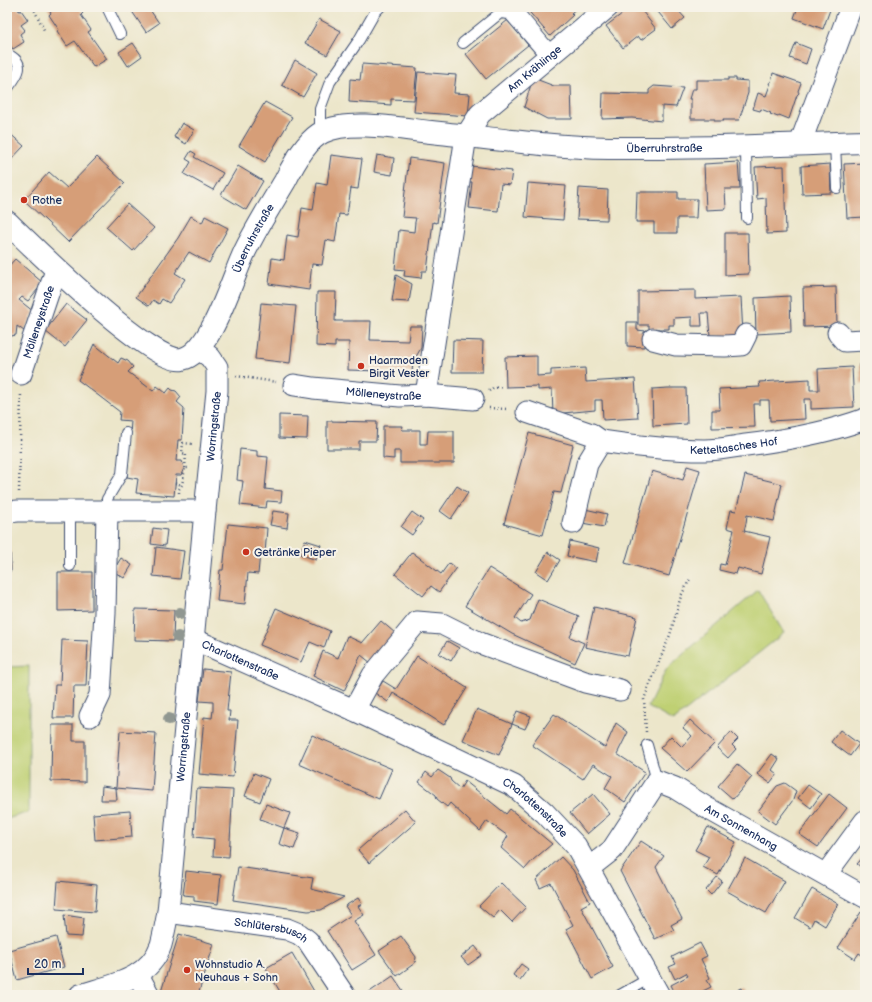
<svg xmlns="http://www.w3.org/2000/svg" width="872" height="1002" viewBox="0 0 872 1002" font-family="'Balsamiq Sans',sans-serif">
<style>
.green{fill:#bfd073;stroke:#6d8068}
.building{fill:#d69e78}
.lines{fill:none;stroke-linecap:round;stroke-linejoin:round}
.lane-casing{stroke:#3a4a6e;stroke-width:12}
.street-casing{stroke:#3a4a6e;stroke-width:23}
.secondary-casing{stroke:#3a4a6e;stroke-width:24}
.path{stroke:#3a4a6e;stroke-width:2.5;stroke-dasharray:1 3;stroke-linecap:butt}
.lane{stroke:#fff;stroke-width:10}
.street{stroke:#fff;stroke-width:21}
.secondary{stroke:#fff;stroke-width:22}
.tree{fill:#909791}
.poi-dot{fill:#c8321e;stroke:#f7f3e8;stroke-width:1.5}
.labels{text-anchor:middle;stroke-width:4;stroke-linejoin:round;paint-order:stroke}
.street-label{font-size:11px;fill:#1b2f5e;stroke:#f7f3e8}
.poi-label{font-size:11px;fill:#1b2f5e;stroke:#f7f3e8;text-anchor:start}
</style>
<rect width="100%" height="100%" fill="#f7f3e8"/>
<filter id="ink" filterUnits="userSpaceOnUse"><feTurbulence type="fractalNoise" baseFrequency=".025" numOctaves="2"/><feDisplacementMap in="SourceGraphic" scale="8" xChannelSelector="R" yChannelSelector="G"/><feConvolveMatrix kernelMatrix="1 2 1 2 8 2 1 2 1" color-interpolation-filters="sRGB"/></filter>
<filter id="wash" filterUnits="userSpaceOnUse"><feTurbulence type="fractalNoise" baseFrequency=".012" numOctaves="4" result="noise"/><feDisplacementMap in="SourceGraphic" scale="16" xChannelSelector="R" yChannelSelector="G"/><feGaussianBlur stdDeviation="0.9" result="paint"/><feColorMatrix in="noise" values="0 0 0 0 0 0 0 0 0 0 0 0 0 0 0 0 0 1.4 0 .05"/><feComposite in="paint" operator="in"/></filter>
<g filter="url(#wash)">
<rect width="100%" height="100%" fill="#ece6ca"/>
<!-- green -->
<path class="green" d="M758 590 784 633 673 721 648 707 667 668Z
M29 666V812L7 819V667Z"/>
<g id="blocks">
<!-- building -->
<path class="building" d="M7 7H18L19 11 21 10 28 20 21 25 25 30 20 34 24 42 13 49 9 44 7 45V19H8Z
M47 7H79L83 13 81 15 91 30 88 32 107 59 94 67 75 41 67 46 57 31 59 30 49 15 51 13Z
M129 7H148L159 23 146 32Z
M525 7H578L571 13 573 15 550 36Z
M631 7H639L656 29 641 40 638 36 623 48 606 26Z
M654 7H675L685 18 672 29Z
M798 7H831L823 29 794 18Z
M319 19 341 31 327 55 305 43Z
M508 20 528 45 486 79 466 54Z
M133 43 142 56 128 66 119 52Z
M796 43 811 49 806 64 790 58Z
M295 60 317 73 303 97 282 85Z
M362 64 417 68 414 100 391 99V105L349 102 350 79 360 80Z
M418 72 456 75 454 93 470 94 468 116 414 112Z
M773 73 801 83 798 91 799 93 797 95 789 119 779 115 778 117 770 114 771 113 761 109 760 111 753 109 758 93 766 96 770 85 769 83 771 82Z
M533 78 554 86H571L572 119H547L524 107Z
M728 78H736V80L748 81V93L739 120H723L724 121H715V119H691V99H689L692 89H696V80H728Z
M654 86 683 88 676 107 662 106V121L632 118 602 119 603 93 649 94V90Z
M265 102 292 117 265 162 239 146Z
M182 123 194 130 186 144 174 137Z
M7 131 24 146 7 164Z
M191 151 196 154 194 157 223 173 213 190 184 174 191 162 186 159Z
M331 155 362 159 358 189 351 188 347 215 339 214 335 242 326 240 322 265 312 264 309 290 269 284 272 258 284 260 287 235 298 237 302 208 313 210 317 183 327 185Z
M377 155 394 158 392 175 374 172Z
M97 157 125 183 68 242 24 200 49 172 67 188Z
M409 158 445 163 437 223 433 222 427 271H422L421 278 404 276 405 270 395 269 399 230 414 232 415 222 416 218 402 217Z
M738 162 740 189H725L726 209 706 210 704 164Z
M865 163V217L847 218 844 164Z
M830 164 831 193 802 194 801 166Z
M238 166 263 181 246 210 221 195Z
M471 166 512 171 510 185 501 184 498 211 469 208 472 182H469Z
M784 166 786 233 767 234 766 198 757 199 755 167Z
M528 183 566 186 563 220 525 217Z
M579 188 608 190 607 220 577 219Z
M637 192H678V199H697L696 218H677V233H654V222H636Z
M127 204 154 228 133 251 106 227Z
M191 216 202 223 205 216 228 228 209 263 189 252 175 273 185 279 169 303 162 299 159 304 153 300 149 306 136 297 178 238Z
M725 233H748L749 274 725 275Z
M15 259 43 283 28 301 22 297 19 300 34 312 24 331 17 326 16 335 7 337V268Z
M396 275 412 284 409 302 392 301Z
M836 287 837 326 804 327 803 288Z
M695 290V299L741 297 743 335 710 336 708 313H701L702 326H692V317L674 318V325H669V329H649V325H638V291Z
M317 292H336L335 321H371L370 340 408 341 410 326H422L421 348 413 362 412 372 348 370 349 342H335V347L316 346Z
M790 296 791 332 756 334 755 298Z
M261 303 296 306 290 363 255 359Z
M66 304 87 320 65 347 45 331Z
M627 322H637V330L646 331 644 347 627 346Z
M453 340 483 341 482 372H452Z
M94 344 118 363 121 358 128 361 133 367 128 372 153 391 157 386 166 393 170 388 172 390 176 391 181 397 177 402 184 408 182 440H178L176 461H182L184 468 181 475H176L174 496 136 493 138 479 127 477 131 421 119 420 120 412 78 380Z
M537 356V376L551 375V370L585 368 586 382 635 379 638 418 603 420 602 400H595V410L553 414 552 389 538 390V386L506 387 505 357Z
M860 364H865V384H861Z
M852 367 854 407 811 409V399H804L805 419 770 421 769 400H760V404H754L755 427 712 428V410H720L719 389 760 387 759 382 810 379V390H819L818 369Z
M668 388H686L687 424 653 426 652 389Z
M279 415 308 416 307 439 279 438Z
M327 421 377 422 376 441H359V449H327Z
M383 426H403L402 430H420V444H427L428 431H454V463H400V451H394V459L383 458Z
M529 433 573 445 561 493 554 492 543 535 504 524Z
M240 449 257 451V456L268 457 265 489 282 491 281 502 267 501 266 508 240 505 243 481 237 480Z
M687 466 700 470 669 576 625 563 652 471 683 480Z
M745 475 782 484 774 521 747 515 746 523 744 531 770 537 761 574 738 568 736 574 719 570 720 564 725 565 734 530 727 528 731 510 736 511Z
M457 486 468 493 451 519 440 511Z
M585 509 607 514 604 527 582 523Z
M273 511 289 513 287 528 270 525Z
M412 512 423 520 412 535 401 527Z
M228 524 267 528 265 554 260 553 258 574 248 573 245 604 217 601 220 570H223Z
M153 528 167 530 165 546 151 544Z
M305 540 321 545 316 560 300 554Z
M570 541 599 548 596 562 567 556Z
M7 545H10L11 571H7Z
M156 547 184 551 180 579 153 576Z
M412 552 441 574 449 563 456 569 439 592 431 586 423 596 395 574Z
M548 552 560 560 548 580 536 572Z
M121 558 132 565 124 578 113 571Z
M489 568 531 594 515 618 521 623 530 620 538 599 579 616 570 637 584 643 575 663 512 634 465 606Z
M58 572H92V610L58 611Z
M594 607 637 617 628 656 585 647Z
M276 608 330 631 324 648 310 642 301 662 260 645Z
M135 609 174 610 173 641 134 640Z
M381 621 395 633 371 663 361 655 344 691 313 676 323 651 338 658 347 636 362 643Z
M62 640 88 641 86 686H74L73 718H53L55 685H60Z
M447 641 459 648 451 661 439 654Z
M417 656 467 688 444 725 393 693 388 702 375 693 383 681 396 689Z
M203 669 231 672 227 711H230L229 720H238L233 777 199 774 204 717 212 718 213 710V702L199 701Z
M477 709 512 724 499 755 463 740Z
M517 711 531 716 525 729 512 724Z
M554 714 605 748 616 723 628 732 617 754 645 772 625 802 605 788 612 776 593 764 583 779 532 745Z
M690 720 715 743 687 772 660 748 671 736 682 747 692 736 683 728Z
M52 725H73V741H85V782L51 781Z
M840 730 859 744 850 756 831 742Z
M120 731 156 733 152 791 116 788Z
M731 732 738 739 732 745 736 749 728 758 717 748Z
M312 735 392 769 379 799 299 764Z
M865 740V754L859 749Z
M772 754 779 759 772 770 777 774 770 783 757 774Z
M737 764 752 777 733 799 718 786Z
M438 770 450 778 451 781 460 789 465 781 506 814 510 809 552 844 533 860 525 869 501 848 508 836 487 821 480 831 450 803 447 807 437 799 436 795 419 782 426 772 432 777Z
M254 773 269 779 260 802 245 796Z
M785 783 796 791 793 800 775 824 758 811 777 786Z
M808 785 821 794 811 808 798 798Z
M102 786 116 788 117 800H101Z
M197 788 233 790 229 857 213 856 214 839 194 837Z
M593 794 610 814 587 834 570 813Z
M829 794 847 808 818 847 799 834Z
M266 804 290 813 284 828 260 819Z
M405 809 416 822 369 863 358 850Z
M130 811 132 837 95 840 93 814Z
M708 827 736 842 718 875 703 867 709 857 695 850Z
M284 828 300 833 294 849 279 844Z
M641 841 664 856 656 867 682 919 671 925 674 930 655 939 620 871Z
M865 855V870L857 864Z
M561 857 573 870 590 902 581 907 613 967 592 979 566 929 573 925 551 883 540 888 536 880Z
M745 858 785 881 766 913 727 891Z
M238 867 313 878 311 889 344 897 321 910 308 911 233 900Z
M186 871 221 875 218 904 194 901V896L183 895Z
M717 877 722 881 711 895 706 890Z
M58 881 97 885 95 912 56 909Z
M501 883 526 907 512 922 500 910 493 918 479 906Z
M812 889 838 904 825 926 814 919 810 927 795 918Z
M358 898 362 904 358 906 364 915 354 921 376 955 352 970 327 931 351 915 345 906Z
M861 912 865 915V957L859 953 855 959 838 948Z
M64 915 84 918 82 937 66 936Z
M179 934 214 944 198 995H160Z
M401 936 416 957 415 963 397 976 379 951Z
M56 937 64 967 17 980 9 950Z
M700 943 707 956 701 959 710 978 707 980 711 987 703 991 704 994 702 995H676L671 985 688 976 686 973 675 979 669 967 676 964 672 957Z
M475 946 482 955 468 965 461 957Z
M292 953 315 993 312 995H282L266 968Z
M521 964 528 969 520 980 513 975Z
M393 976 406 995H370L368 993Z
M742 988 746 995H728Z"/>
</g>
</g>
<g filter="url(#ink)">
<use href="#blocks" fill-opacity="0" stroke="#3a4a6e" stroke-width="1"/>
<g class="lines">
<!-- lane casing -->
<g class="lane-casing">
<path id="lane" d="M107 7 120 34
M518 7 517 10 553 53
M463 43 500 13 509 14 547 58
M7 54C28 64 17 76 7 89
M320 133V109L330 82 359 40 375 12 380 7
M835 143 837 188
M746 146 747 218
M107 510V499L122 474 126 433
M70 511V566
M647 745 657 781
M620 995 650 978"/>
</g>
<!-- street casing -->
<g class="street-casing">
<g id="street">
<path d="M800 144 851 7"/>
<path d="M838 333 845 341 865 340"/>
<path d="M653 339 676 345 725 346 741 345 746 335"/>
<path id="s1" d="M21 374 56 270"/>
<path id="s2" d="M294 385 313 388 400 396 426 395 473 399"/>
<path id="s3" d="M426 395 466 136 480 114 608 7"/>
<path d="M527 412 591 434 601 441"/>
<path d="M7 512 18 511H205"/>
<path id="s4" d="M573 523 587 464 601 441C635 446 669 450 704 450 718 450 732 447 746 445 786 440 827 433 865 419"/>
<path id="s5" d="M193 639 354 710 514 786 545 813 576 846 659 995"/>
<path d="M354 710 373 675 417 622 442 624 480 643 585 682 620 690"/>
<path d="M90 716 100 695 105 613 107 510"/>
<path id="s6" d="M589 868 612 850 657 781 675 788 707 808 865 897"/>
<path d="M826 874 865 821"/>
<path id="s7" d="M168 912 287 929 299 934 308 941 344 995"/>
<path d="M138 975 149 995"/>
<path id="s8" d="M80 995C111 985 149 980 161 945 164 934 166 923 168 912L205 511 217 391V367L210 357 199 349"/>
</g>
</g>
<!-- secondary casing -->
<g class="secondary-casing">
<g id="secondary">
<path id="s9" d="M7 222C32 246 153 366 182 359 212 353 233 274 246 249 258 225 272 203 285 181 293 165 307 139 323 132 349 119 402 129 431 132 490 138 549 147 609 148 694 149 780 145 865 142"/>
</g>
</g>
<!-- path -->
<path class="path" d="M33 7 45 32
M236 376 276 382
M489 391 493 388 503 387
M489 408 508 409
M185 468 186 454 182 453 183 443 193 444
M175 483 182 485
M19 492 21 393
M179 493V489L182 485 185 468H189
M646 732 644 699 670 635 681 596 690 579"/>
<!-- lane -->
<use href="#lane" class="lane"/>
<!-- street -->
<use href="#street" class="street"/>
<!-- secondary -->
<use href="#secondary" class="secondary"/>
</g>
<!-- trees -->
<g class="tree">
<circle cx="180" cy="613" r="6"/>
<circle cx="178" cy="637" r="6"/>
<circle cx="169" cy="719" r="6"/>
</g>
</g>
<!-- markers -->
<g class="poi-dot">
<circle cx="24" cy="200" r="4"/>
<circle cx="361" cy="366" r="4"/>
<circle cx="246" cy="552" r="4"/>
<circle cx="187" cy="970" r="4"/>
</g>
<g class="labels">
<!-- street labels -->
<g class="street-label">
<text dy="4" stroke="none"><textPath href="#s3" startOffset="359">Am Krählinge</textPath></text>
<text dy="4" stroke="none"><textPath href="#s9" startOffset="840">Überruhrstraße</textPath></text>
<text dy="4" stroke="none"><textPath href="#s9" startOffset="368">Überruhrstraße</textPath></text>
<text dy="4" stroke="none"><textPath href="#s1" startOffset="55">Mölleneystraße</textPath></text>
<text dy="4" stroke="none"><textPath href="#s2" startOffset="90">Mölleneystraße</textPath></text>
<text dy="4" stroke="none"><textPath href="#s8" startOffset="621">Worringstraße</textPath></text>
<text dy="4" stroke="none"><textPath href="#s4" startOffset="221">Ketteltasches Hof</textPath></text>
<text dy="4" stroke="none"><textPath href="#s5" startOffset="52">Charlottenstraße</textPath></text>
<text dy="4" stroke="none"><textPath href="#s8" startOffset="299">Worringstraße</textPath></text>
<text dy="4" stroke="none"><textPath href="#s5" startOffset="383">Charlottenstraße</textPath></text>
<text dy="4" stroke="none"><textPath href="#s6" startOffset="208">Am Sonnenhang</textPath></text>
<text dy="4" stroke="none"><textPath href="#s7" startOffset="105">Schlütersbusch</textPath></text>
</g>
<!-- poi labels -->
<g class="poi-label">
<text x="32" y="204">Rothe</text>
<text x="369" y="364">Haarmoden<tspan x="369" dy="13">Birgit Vester</tspan></text>
<text x="254" y="556">Getränke Pieper</text>
<text x="195" y="968">Wohnstudio A.<tspan x="195" dy="13">Neuhaus + Sohn</tspan></text>
</g>
</g>
<!-- margin -->
<rect width="872" height="1002" fill="none" stroke="#f7f3e8" stroke-width="24"/>
<!-- scale -->
<path d="M28 968v6h55v-6" fill="none" stroke="#1b2f5e" stroke-width="2"/>
<text x="34" y="968" font-size="12" fill="#1b2f5e" stroke="#f7f3e8" stroke-width="3" paint-order="stroke">20 m</text>
</svg>
